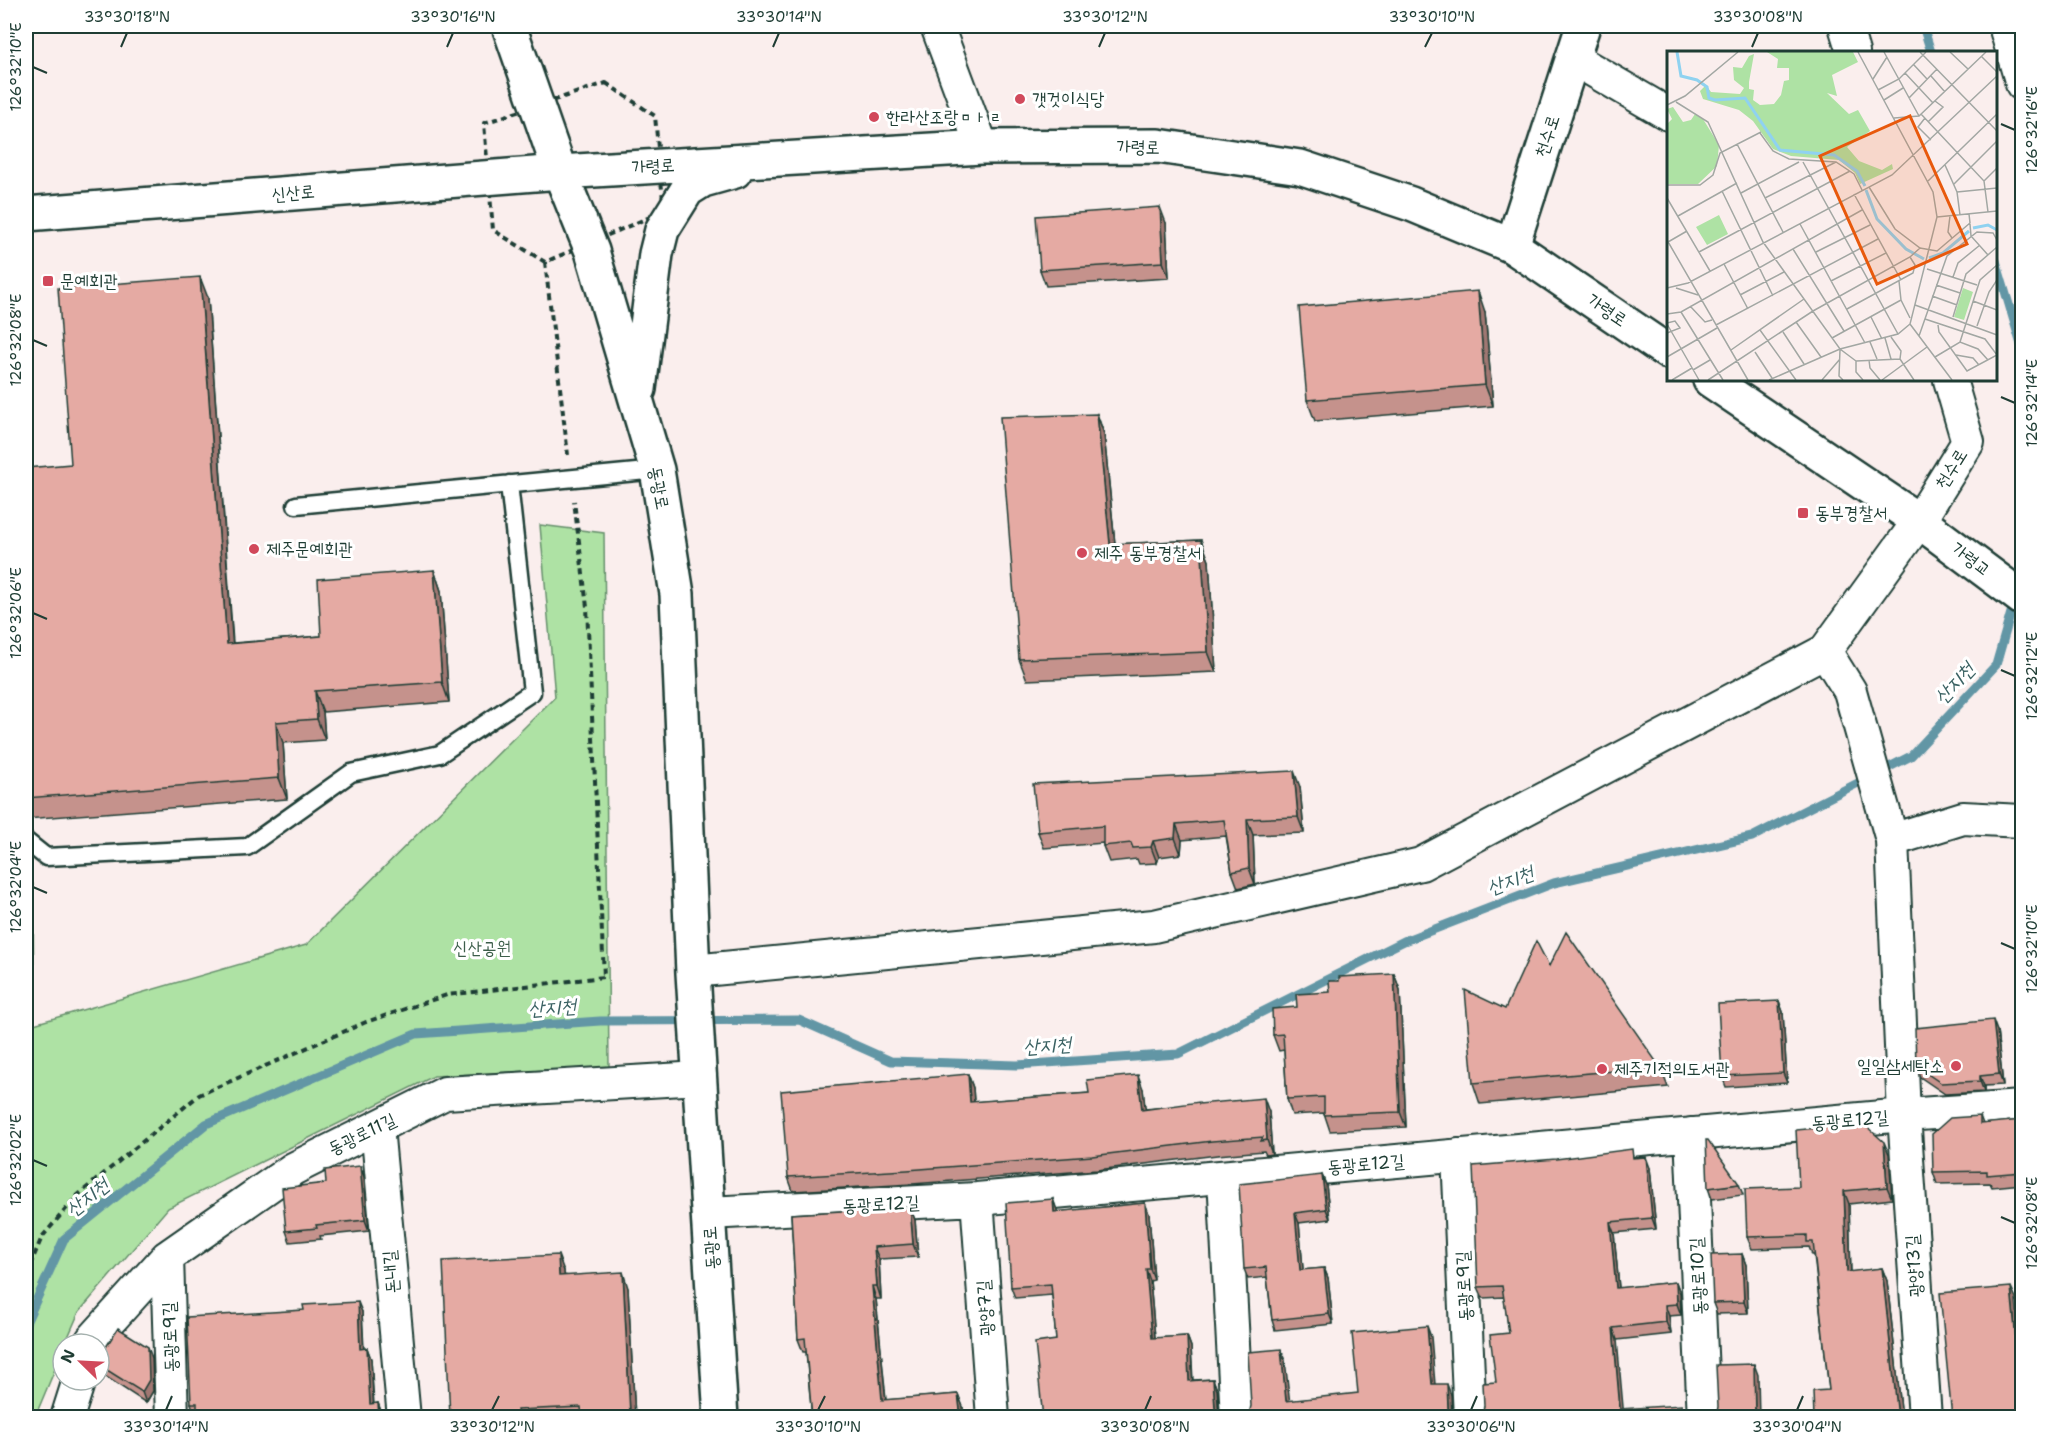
<svg xmlns="http://www.w3.org/2000/svg" width="2048" height="1443" viewBox="0 0 2048 1443" font-family="'Shantell Sans','Poor Story',sans-serif">
<style>
.green{fill:#aee2a4;stroke:#66906c;stroke-width:1.5}
.lines{fill:none;stroke-linecap:round;stroke-linejoin:round}
.stream{stroke:#6296a5;stroke-width:9}
.service-casing{stroke:#1f3d34;stroke-width:21}
.minor-casing{stroke:#1f3d34;stroke-width:36}
.tertiary-casing{stroke:#1f3d34;stroke-width:38}
.secondary-casing{stroke:#1f3d34;stroke-width:38}
.path{stroke:#1f3d34;stroke-width:4;stroke-dasharray:6 4.5;stroke-linecap:butt}
.service{stroke:#fff;stroke-width:16}
.minor{stroke:#fff;stroke-width:32}
.tertiary{stroke:#fff;stroke-width:33}
.secondary{stroke:#fff;stroke-width:33}
.wall{fill:#c5928c;stroke:#1f3d34;stroke-width:1.5}
.shaded-wall{fill:#a07772;stroke:#1f3d34;stroke-width:1.5}
.building{fill:#e5aaa3;stroke:#1f3d34;stroke-width:1.5}
.ticks{fill:none;stroke:#1f3d34;stroke-width:2}
.poi-dot{fill:#d1495b;stroke:#fff;stroke-width:2}
.labels{text-anchor:middle;stroke-width:6;stroke-linejoin:round;paint-order:stroke}
.poi-label{font-size:18px;fill:#1f3d34;stroke:#fff;text-anchor:start}
.street-label{font-size:18px;fill:#1f3d34;stroke:#fff}
.park-label{font-size:18px;fill:#3c5e4a;stroke:#fff}
.water-label{font-size:20px;font-style:italic;fill:#3b6263;stroke:#fff}
.inset-river{fill:none;stroke:#8fd2f0;stroke-width:3}
.inset-road{fill:none;stroke:#a2a7a3;stroke-width:1.5}
.view{fill:#e8590c;fill-opacity:0.15;stroke:#e8590c;stroke-width:3}
.inset-edge{fill:none;stroke:#1f3d34;stroke-width:3}
.neatline{fill:none;stroke:#1f3d34;stroke-width:2}
.ticks-label{font-size:15px;text-anchor:middle;fill:#1f3d34}
</style>
<rect width="100%" height="100%" fill="#faeeed"/>
<filter id="ink" filterUnits="userSpaceOnUse"><feTurbulence type="fractalNoise" baseFrequency=".0167" numOctaves="2"/><feDisplacementMap in="SourceGraphic" scale="12" xChannelSelector="R" yChannelSelector="G"/><feConvolveMatrix kernelMatrix="1 2 1 2 8 2 1 2 1" color-interpolation-filters="sRGB"/></filter>
<g filter="url(#ink)">
<!-- green -->
<path class="green" d="M540 525 604 533 609 1067 434 1076 168 1208 79 1312 65 1344H63V1350L35 1417H26V882L33 884 34 1024 306 945 555 697Z"/>
<g class="lines">
<!-- stream -->
<path class="stream" d="M1923 26 1931 52
M1996 261 2022 348
M26 1323 64 1239 206 1124 416 1034 600 1021 799 1020 891 1061 1017 1065 1178 1054 1404 941 1554 883 1752 837 1911 756 1996 665 2022 574"/>
<!-- service casing -->
<g class="service-casing">
<path id="service" d="M296 505 657 470
M26 841 46 857 247 847 351 773 440 754 532 692 509 484"/>
</g>
<!-- minor casing -->
<g class="minor-casing">
<path id="minor" d="M937 26 982 147
M1845 26 1853 52
M2005 26 2022 84
M1572 58 1668 114
M1825 651 1850 691 1892 840 1904 1115 1925 1418
M1892 840 1963 818 2022 821
M693 971 1154 926 1421 864 1825 651 1919 521 1968 442 1950 380
M377 1127 404 1418
M1691 1134 1704 1418
M1458 1155 1470 1418
M1224 1177 1237 1418
M977 1199 993 1418
M708 1213 977 1199 1904 1115 2022 1107
M167 1257 172 1418
M90 1344 92 1340 167 1257 293 1169 445 1093 700 1078
M67 1418 79 1380"/>
</g>
<!-- tertiary casing -->
<g class="tertiary-casing">
<path id="tertiary" d="M1512 246 1583 26"/>
</g>
<!-- secondary casing -->
<g class="secondary-casing">
<path id="secondary" d="M509 26 560 172 592 251 657 470 677 594 693 973 721 1418
M26 214 560 172 982 147 1158 146 1300 167 1411 204 1512 246 1668 352
M1710 380 1919 521 2022 598
M639 389 656 254 662 230 687 190 703 180 735 171"/>
</g>
<!-- path -->
<path class="path" d="M606 83 655 116 664 211 545 262 493 230 484 123Z
M545 262 568 455
M26 1275 42 1237 78 1195 199 1095 366 1022 447 995 604 977 587 607 574 501"/>
<!-- service -->
<use href="#service" class="service"/>
<!-- minor -->
<use href="#minor" class="minor"/>
<!-- tertiary -->
<use href="#tertiary" class="tertiary"/>
<!-- secondary -->
<use href="#secondary" class="secondary"/>
</g>
<!-- wall -->
<path class="wall" d="M1166 223 1169 278 1046 286 1040 270Z
M208 298 233 643 321 636 434 570 441 591 449 702 323 712 325 740 283 743 287 799 26 819V689L30 688 71 464Z
M1485 312 1493 406 1315 421 1307 400Z
M1097 414 1104 434 1115 544 1201 540 1209 561 1216 672 1027 680 1019 659Z
M1300 787 1304 833 1253 835 1255 884 1238 888 1232 872 1226 836 1182 840 1181 854 1159 857 1157 863 1139 864 1137 859 1109 862 1103 846V843L1044 848 1038 832Z
M1549 966 1660 1067 1668 1087 1480 1104 1473 1083 1505 1009Z
M1394 974 1400 990 1406 1127 1330 1131 1324 1113 1292 1115 1287 1099 1284 1050 1279 1051 1273 1035 1297 1007 1330 992 1339 981Z
M1779 1001 1783 1012 1787 1083 1726 1087 1722 1076Z
M1997 1031 2003 1085 1984 1086V1092L1945 1094 1920 1077 1916 1066Z
M968 1074 973 1088 974 1102 1143 1089 1145 1109 1199 1104 1269 1112 1272 1154 1266 1155 1264 1151 1217 1155 1097 1170 912 1184 793 1191 788 1177Z
M1980 1116 1983 1124 2022 1120V1184L1992 1187 1990 1183 1937 1184 1933 1172Z
M1830 1130 1889 1154 1892 1199 1849 1204 1851 1272 1882 1268 1887 1281 1902 1418H1814L1829 1390 1814 1255H1812L1809 1247 1752 1249 1747 1237 1799 1187Z
M1635 1158 1650 1168 1656 1229 1614 1233 1619 1288 1676 1282 1680 1293 1681 1315 1669 1316 1671 1334 1617 1340 1482 1414 1496 1382 1509 1333 1504 1297 1483 1298 1478 1287Z
M360 1166 364 1177 369 1231 320 1236 321 1239 290 1242 286 1231 326 1183Z
M1322 1175 1326 1185 1330 1219 1299 1223 1303 1270 1324 1268 1328 1278 1333 1324 1275 1330 1272 1320 1267 1277 1248 1279 1244 1269Z
M1739 1184 1743 1195 1712 1199 1708 1188Z
M1053 1199 1057 1212 1145 1203 1149 1214 1154 1280 1150 1281 1155 1338 1187 1336 1191 1347 1193 1380 1213 1379 1217 1390 1219 1418 1056 1340 1052 1295 1015 1298 1011 1287Z
M910 1207 915 1220 918 1257 879 1259 881 1299H876L886 1400 958 1394 963 1407 812 1418 806 1352H803L798 1339 791 1214Z
M1742 1254 1746 1265 1748 1313 1717 1314 1713 1303Z
M564 1271V1275L628 1288 635 1418H450Z
M362 1312 364 1349 367 1348 371 1359 374 1404 378 1403 382 1414H194L191 1403Z
M99 1358H152L153 1391 146 1403 100 1373Z"/>
<!-- shaded-wall -->
<path class="shaded-wall" d="M1160 207 1166 223 1169 278 1163 262Z
M200 277 208 298 234 664 227 644Z
M1478 291 1485 312 1493 406 1485 385Z
M1097 414 1104 434 1117 565 1110 544Z
M1201 540 1209 561 1216 672 1208 652Z
M434 570 441 591 449 702 442 682Z
M315 691 323 712 325 740 317 719Z
M276 722 283 743 287 799 279 778Z
M1294 771 1300 787 1304 833 1298 817Z
M1247 819 1253 835 1255 884 1249 868Z
M1176 824 1182 840 1181 854 1175 838Z
M1153 841 1159 857 1157 863 1151 847Z
M1394 974 1400 990 1406 1127 1400 1112Z
M1779 1001 1783 1012 1787 1083 1783 1073Z
M1993 1020 1997 1031 2003 1085 1999 1074Z
M968 1074 973 1088 975 1116 970 1102Z
M1138 1075 1143 1089 1147 1124 1142 1110Z
M1980 1076 1984 1086V1092L1980 1081Z
M1264 1098 1269 1112 1272 1154 1267 1140Z
M1884 1142 1889 1154 1892 1199 1887 1187Z
M1646 1157 1650 1168 1656 1229 1652 1218Z
M360 1166 364 1177 369 1231 365 1220Z
M1322 1175 1326 1185 1330 1219 1326 1209Z
M1844 1191 1849 1204 1851 1285 1847 1272Z
M1053 1199 1057 1210 1058 1223 1054 1212Z
M1145 1203 1149 1214 1154 1280 1150 1269Z
M910 1207 915 1220 918 1257 913 1244Z
M1295 1213 1299 1223 1304 1280 1300 1270Z
M1610 1222 1614 1233 1620 1300 1616 1288Z
M874 1247 879 1259 881 1299 877 1286Z
M1742 1254 1746 1265 1748 1313 1744 1302Z
M558 1255 564 1271 565 1292 559 1276Z
M1324 1268 1328 1278 1333 1324 1329 1314Z
M1882 1268 1887 1281 1902 1418H1898Z
M1146 1269 1150 1281 1156 1349 1152 1338Z
M623 1272 628 1288 635 1418H631L630 1415Z
M1676 1282 1680 1293 1681 1315 1677 1304Z
M872 1286 876 1299 887 1413 882 1400Z
M2011 1287 2016 1298 2022 1372V1405Z
M358 1302 362 1312 364 1360 360 1349Z
M1665 1305 1669 1316 1671 1334 1666 1322Z
M1427 1326 1431 1337 1436 1396 1432 1384Z
M1613 1328 1617 1340 1624 1418 1620 1409Z
M1187 1336 1191 1347 1193 1392 1189 1381Z
M148 1347 152 1358 153 1391 146 1403 142 1392Z
M367 1348 371 1359 374 1415 370 1404Z
M1281 1349 1285 1360 1291 1413 1286 1401Z
M1754 1364 1758 1375 1759 1418H1755Z
M1213 1379 1217 1390 1219 1418H1218L1215 1408Z
M1447 1384 1451 1395 1452 1418H1451L1448 1408Z
M958 1394 963 1407 964 1418H961Z
M378 1403 382 1414V1418H379Z"/>
<!-- building -->
<path class="building" d="M1160 207 1163 262 1040 270 1036 216Z
M200 277 227 644 321 636 318 579 434 570 442 682 315 691 317 719 276 722 279 778 26 798V689L30 688 26 620V468L71 464 58 288Z
M1478 291 1485 385 1307 400 1299 307Z
M1097 414 1110 544 1201 540 1208 652 1019 659 1000 417Z
M1294 771 1298 817 1247 819 1249 868 1232 872 1224 820 1176 824 1175 838 1153 841 1151 847 1133 848 1131 843 1103 846V826L1038 832 1033 784Z
M1566 932 1660 1067 1473 1083 1465 990 1505 1009 1536 941 1549 966Z
M1394 974 1400 1112 1324 1115V1097L1287 1099 1283 1034 1273 1035 1272 1009 1297 1007 1296 994 1330 992 1329 981H1339V977Z
M1779 1001 1783 1073 1722 1076 1718 1004Z
M1993 1020 1999 1074 1980 1076V1081L1941 1083 1916 1066 1915 1028Z
M968 1074 970 1102 1089 1093 1087 1080 1138 1075 1142 1110 1199 1102V1104L1264 1098 1267 1140 1261 1141 1263 1137 1212 1141 1092 1156 907 1170 788 1177 781 1091Z
M1980 1116V1124L2022 1120V1172L1987 1175V1171L1933 1172 1932 1134 1950 1118Z
M1866 1126 1884 1142 1887 1187 1844 1191 1847 1272 1882 1268 1898 1418H1814L1813 1391 1829 1390 1813 1242H1807V1235L1747 1237 1745 1189 1799 1187 1796 1130 1829 1127V1130Z
M1706 1140H1708L1739 1184 1708 1188Z
M1632 1149 1633 1158 1646 1157 1652 1218 1610 1222 1616 1288 1676 1282 1677 1304 1665 1305 1666 1322 1613 1328 1620 1409 1682 1405 1684 1416 1686 1418H1480L1482 1414 1484 1406 1483 1383 1496 1382 1490 1335 1509 1333 1502 1286 1478 1287 1473 1166 1556 1159Z
M360 1166 365 1220 316 1225 317 1228 286 1231 282 1188 326 1183 325 1170Z
M1322 1175 1326 1209 1295 1213 1300 1270 1324 1268 1329 1314 1272 1320 1266 1267 1244 1269 1239 1184Z
M1053 1199 1054 1212 1145 1203 1150 1269H1146L1152 1338 1187 1336 1189 1381 1213 1379 1215 1408 1218 1416 1219 1418H1043L1035 1343 1056 1340 1051 1284 1011 1287 1006 1203Z
M910 1207 913 1244 874 1247 877 1286H872L882 1400 958 1394 961 1418H812L805 1338 798 1339 791 1214Z
M1742 1254 1744 1302 1713 1303 1711 1255Z
M558 1255 559 1276 623 1272 630 1415 582 1417 581 1407 517 1410 518 1418H450L443 1261Z
M2011 1287 2022 1405V1418H1952L1940 1293Z
M358 1302 360 1349 367 1348 370 1404 378 1403 379 1418H197V1403H191L187 1317 304 1310 303 1305Z
M1427 1326 1432 1384H1447L1448 1408 1450 1416 1452 1418H1246L1249 1414 1251 1406 1248 1352 1281 1349 1286 1401 1358 1393 1352 1333Z
M118 1328 148 1347 149 1380 142 1392 99 1365V1358Z
M1754 1364 1755 1418H1714L1716 1416 1718 1407 1716 1365Z"/>
</g>
<!-- ticks -->
<path class="ticks" d="M121 47 127 33M447 47 453 33M773 47 779 33M1099 47 1105 33M1425 47 1432 33M1752 47 1758 33M33 67 47 73M2001 124 2015 130M33 340 47 346M2001 397 2015 403M33 613 47 619M2001 670 2015 676M33 887 47 893M2001 943 2015 949M33 1160 47 1166M2001 1217 2015 1223M166 1410 172 1396M492 1410 499 1396M818 1410 825 1396M1145 1410 1151 1396M1471 1410 1477 1396M1797 1410 1803 1396"/>
<!-- markers -->
<g class="poi-dot">
<circle cx="1020" cy="99" r="6"/>
<circle cx="874" cy="117" r="6"/>
<rect x="42" y="275" width="12" height="12" rx="3"/>
<rect x="1797" y="507" width="12" height="12" rx="3"/>
<circle cx="254" cy="549" r="6"/>
<circle cx="1082" cy="553" r="6"/>
<circle cx="1956" cy="1066" r="6"/>
<circle cx="1602" cy="1069" r="6"/>
</g>
<g class="labels">
<!-- poi labels -->
<g class="poi-label">
<text x="1032" y="105">갯것이식당</text>
<text x="886" y="123">한라산조랑ㅁㅏㄹ</text>
<text x="60" y="287">문예회관</text>
<text x="1815" y="519">동부경찰서</text>
<text x="266" y="555">제주문예회관</text>
<text x="1094" y="559">제주 동부경찰서</text>
<text x="1944" y="1072" text-anchor="end">일일삼세탁소</text>
<text x="1614" y="1075">제주기적의도서관</text>
</g>
<!-- street labels -->
<g class="street-label">
<text transform="translate(1547 136) rotate(-72)" y="6">천수로</text>
<text transform="translate(1138 147) rotate(1)" y="6">가령로</text>
<text transform="translate(653 166) rotate(-3)" y="6">가령로</text>
<text transform="translate(293 193) rotate(-5)" y="6">신산로</text>
<text transform="translate(1607 310) rotate(34)" y="6">가령로</text>
<text transform="translate(1951 469) rotate(-58)" y="6">천수로</text>
<text transform="translate(659 488) rotate(79)" y="6">동광로</text>
<text transform="translate(1971 559) rotate(37)" y="6">가령교</text>
<text transform="translate(1850 1120) rotate(-5)" y="6">동광로12길</text>
<text transform="translate(362 1134) rotate(-26)" y="6">동광로11길</text>
<text transform="translate(1366 1164) rotate(-5)" y="6">동광로12길</text>
<text transform="translate(881 1204) rotate(-3)" y="6">동광로12길</text>
<text transform="translate(711 1248) rotate(-94)" y="6">동광로</text>
<text transform="translate(1914 1266) rotate(-94)" y="6">광양13길</text>
<text transform="translate(391 1272) rotate(-95)" y="6">돈내길</text>
<text transform="translate(1698 1276) rotate(-93)" y="6">동광로10길</text>
<text transform="translate(1464 1286) rotate(-93)" y="6">동광로9길</text>
<text transform="translate(985 1308) rotate(-94)" y="6">광양7길</text>
<text transform="translate(170 1337) rotate(-92)" y="6">동광로9길</text>
</g>
<!-- park labels -->
<g class="park-label">
<text x="482" y="954">신산공원</text>
</g>
<!-- water labels -->
<g class="water-label">
<text transform="translate(1954 683) rotate(-47)" y="7">산지천</text>
<text transform="translate(1510 880) rotate(-21)" y="7">산지천</text>
<text transform="translate(552 1007) rotate(-4)" y="7">산지천</text>
<text transform="translate(1047 1045) rotate(-4)" y="7">산지천</text>
<text transform="translate(87 1197) rotate(-39)" y="7">산지천</text>
</g>
</g>
<!-- overview -->
<g transform="translate(1667 51)">
<rect width="330" height="330" fill="#faeeed"/>
<path d="M100 1H186L191 11 165 24 170 45 160 42 182 63 191 59 203 80 180 96 192 110 215 119 225 113 226 118 193 133 188 122 172 109 124 105 106 98 86 70 72 59 36 48 33 40 39 34 44 41 73 43 77 37 67 29 66 16 75 17 82 5 87 3 82 31V38L87 39 86 49 93 54 107 53 114 44 117 30 122 29V17H110L111 8ZM6 56 16 71 24 69 28 63 36 68 52 94 50 115 31 133H0V73L5 68 0 58ZM52 164 61 183 40 194 29 176ZM296 237 306 241 297 269 287 266Z" fill="#aee2a4"/>
<path class="inset-river" d="M10 1 14 25 30 29 40 36 42 47 48 49 78 47 113 99 167 104 190 120 198 135M199 139 210 168 239 198 257 208M306 177 321 174 330 179M262 207 276 202 302 180"/>
<path class="inset-road" d="M191 1 266 141 270 166 243 273 285 329M217 1 252 65M253 1 330 80M283 1 301 18M314 5 330 21M247 14 260 28M238 22 266 52M264 25 278 41M206 28 220 6M211 39 232 28 259 1M242 47 270 18M217 49 236 37M9 51 41 71 96 191 173 298 189 310V321L196 329M0 54 18 45 71 1M254 63 317 130 321 161M227 67 252 65 319 1M258 67 251 76 264 89M261 71 276 56 268 50M93 82 106 100 122 108 169 111 187 123 195 139M70 93 116 181M136 111 231 283M278 114 290 141 293 164M261 130 330 63M317 130 330 117M287 133 330 90M0 134H33L46 124 53 102 94 81M202 136 228 178 253 197 270 200 303 172 302 163M55 140 106 245M290 141 330 137M74 142 132 111M187 143 234 229M0 147 43 220M98 147 169 111M11 165 70 132M283 165 281 181 285 187M270 166 330 160M133 173 198 292M303 173 304 185 321 204M0 189 81 329M1 191 20 180M126 198 177 280M32 201 183 120M149 201 203 174M57 213 81 258M260 218 310 234M286 226 291 212 313 194M164 230 219 202M232 230 234 249 243 267M269 234 293 242M0 237 21 232 225 124 330 25M9 237 31 244M73 244 117 221M265 245 290 254M306 250 330 259M248 254 330 284M23 255 38 271 45 269M180 258 246 222 248 214 243 206M14 261 56 329M0 263 14 261 195 159M204 266 215 288M286 266 299 223 330 196M258 268 318 288 330 304 300 320 272 281 271 274M129 271 154 306M0 272 8 270 13 277 0 282M0 273 32 329M49 274 211 188M310 275 322 241 330 229M93 279 129 329M116 281 137 313M252 285 280 205 310 181 326 182 330 189M165 287 234 249M218 287 224 308M203 291 210 308M293 291 313 229 330 214M64 299 137 248M173 299 172 325 176 329M88 301 105 327M289 304 306 307 312 314M0 306 50 277M268 306 293 291 311 298 321 309M233 308 247 329M202 309 203 317 213 329M189 310 233 308 234 300 224 286M26 319 43 309M5 329 25 317M41 329 146 260 243 206 253 197M102 329 173 298 231 283 243 273M155 329 173 308M215 329 260 296"/>
<path class="view" d="M243 65 300 193 210 233 153 105Z"/>
<rect width="330" height="330" class="inset-edge"/>
</g>
<!-- margin -->
<rect width="2048" height="1443" fill="none" stroke="#fff" stroke-width="66"/>
<!-- north arrow -->
<g transform="translate(81 1362) rotate(294)"><circle r="28" fill="#ffffff" stroke="#a5b1ae" stroke-width="1.5"/>
<path d="M0-4.5L10 22L0 15L-10 22Z" fill="#d1495b"/>
<text y="-9" font-size="16" font-weight="bold" text-anchor="middle" fill="#1f3d34">N</text>
</g>
<rect x="33" y="33" width="1982" height="1377" class="neatline"/>
<g class="ticks-label">
<text x="127" y="22">33°30'18"N</text>
<text x="453" y="22">33°30'16"N</text>
<text x="779" y="22">33°30'14"N</text>
<text x="1105" y="22">33°30'12"N</text>
<text x="1432" y="22">33°30'10"N</text>
<text x="1758" y="22">33°30'08"N</text>
<text transform="translate(16 67) rotate(-90)" y="5">126°32'10"E</text>
<text transform="translate(2032 130) rotate(-90)" y="5">126°32'16"E</text>
<text transform="translate(16 340) rotate(-90)" y="5">126°32'08"E</text>
<text transform="translate(2032 403) rotate(-90)" y="5">126°32'14"E</text>
<text transform="translate(16 613) rotate(-90)" y="5">126°32'06"E</text>
<text transform="translate(2032 676) rotate(-90)" y="5">126°32'12"E</text>
<text transform="translate(16 887) rotate(-90)" y="5">126°32'04"E</text>
<text transform="translate(2032 949) rotate(-90)" y="5">126°32'10"E</text>
<text transform="translate(16 1160) rotate(-90)" y="5">126°32'02"E</text>
<text transform="translate(2032 1223) rotate(-90)" y="5">126°32'08"E</text>
<text x="166" y="1432">33°30'14"N</text>
<text x="492" y="1432">33°30'12"N</text>
<text x="818" y="1432">33°30'10"N</text>
<text x="1145" y="1432">33°30'08"N</text>
<text x="1471" y="1432">33°30'06"N</text>
<text x="1797" y="1432">33°30'04"N</text>
</g>
</svg>
